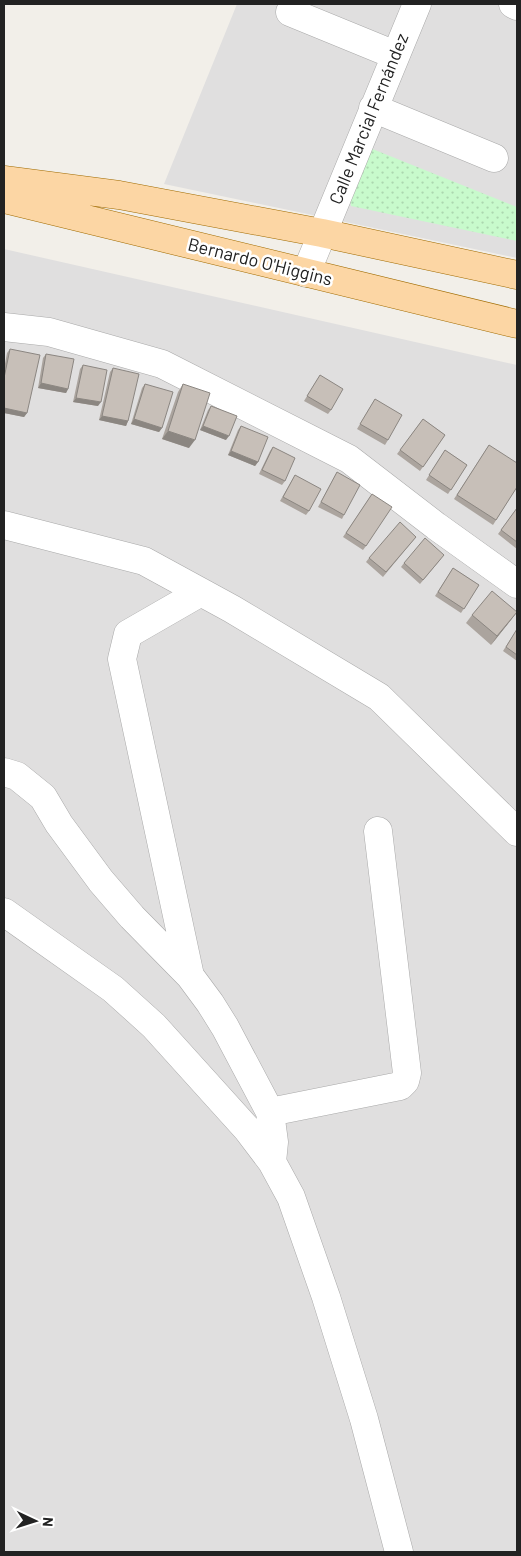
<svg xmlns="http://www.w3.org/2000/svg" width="521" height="1556" viewBox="0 0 521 1556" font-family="Barlow,sans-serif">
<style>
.residential{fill:#e0dfdf}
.park{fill:url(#park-dots)}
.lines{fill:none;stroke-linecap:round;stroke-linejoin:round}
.minor-casing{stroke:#a9a9a9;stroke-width:29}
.major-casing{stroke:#a06b00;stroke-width:29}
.minor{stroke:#fff;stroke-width:28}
.major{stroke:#fcd6a4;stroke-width:28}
.wall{fill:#aba49e}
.shaded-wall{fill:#8b8681}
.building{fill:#c7bfb8;stroke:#8b8681}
.labels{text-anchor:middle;stroke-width:5;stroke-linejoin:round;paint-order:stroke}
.street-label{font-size:18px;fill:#222;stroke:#fff}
</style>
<defs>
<pattern id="park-dots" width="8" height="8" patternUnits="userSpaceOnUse" patternTransform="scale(1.25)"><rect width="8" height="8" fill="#c8facc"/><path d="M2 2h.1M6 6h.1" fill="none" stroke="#acd6af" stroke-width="1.8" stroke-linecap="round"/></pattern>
</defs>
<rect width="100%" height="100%" fill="#f2efe9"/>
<!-- residential -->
<path class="residential" d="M237 4H517V258L164 184Z
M4 249 517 365V1552H4Z"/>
<!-- park -->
<path class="park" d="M365 146 517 207V241L351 206 348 187Z"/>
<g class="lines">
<!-- minor casing -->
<g class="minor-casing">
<path id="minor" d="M513 4 517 6
M290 12 395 55
M373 108 494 158
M306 273 417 4
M4 327 49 332 162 364 349 459 436 526 517 584
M4 525 144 561 232 609 379 697 517 832
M4 772 17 776 43 797 59 824 101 881 132 917 190 976 210 1003 225 1027 270 1112 274 1142 272 1162
M4 912 113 989 154 1026 247 1129 272 1162 291 1197 326 1297 364 1419 399 1552
M190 976 122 659 128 634 201 592
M270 1112 400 1086 405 1081 407 1073 378 831"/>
</g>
<!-- major casing -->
<g class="major-casing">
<path id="major" d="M4 180 119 195 322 233 517 275
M4 199 517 324"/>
</g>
<!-- minor -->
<use href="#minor" class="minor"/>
<!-- major -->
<use href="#major" class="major"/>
</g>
<!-- wall -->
<path class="wall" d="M10 349 27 413 24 417 4 413V369L7 353Z
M46 354 68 389 66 393 38 388 43 358Z
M83 365 98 406 73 402 80 369Z
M113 368 128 421 126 426 99 420 110 372Z
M320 375 331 410 328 414 304 401Z
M145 384 162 428 159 432 131 424 142 388Z
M183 384 189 448 162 439 178 392Z
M375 399 388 440 385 445 357 429Z
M211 406 226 440 200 430 208 410Z
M423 419 445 435 420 471 397 454Z
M241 426 258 462 255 466 228 455 238 430Z
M489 445 517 487 493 525 454 499Z
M273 447 285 481 282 485 259 474 270 451Z
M445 450 467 465 448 494 426 480Z
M337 472 344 515 342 519 318 507Z
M295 475 309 511 306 515 280 501Z
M372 494 366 546 363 550 343 537Z
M517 508V549L498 534Z
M416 537 383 577 366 562 369 558Z
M441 559 420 584 401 567 404 563Z
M453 568 479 585 461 613 435 596Z
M517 612 491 645 466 623 472 615Z
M517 629V661L503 651Z"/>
<!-- shaded-wall -->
<path class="shaded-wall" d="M41 383 68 389 66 393 38 388Z
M76 398 101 402 98 406 73 402Z
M4 408 27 413 24 417 4 413Z
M102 416 128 421 126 426 99 420Z
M134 419 162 428 159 432 131 424Z
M203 426 229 436 226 440 200 430Z
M168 431 195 440 189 448 162 439Z
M231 451 258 462 255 466 228 455Z
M517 612 511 620 491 645 497 636Z"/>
<!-- building -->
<path class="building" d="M10 349 40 355 27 413 4 408V378Z
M46 354 74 359 68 389 41 383Z
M83 365 107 370 101 402 76 398Z
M113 368 139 374 128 421 102 416Z
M320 375 343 389 331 410 307 396Z
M145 384 173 392 162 428 134 419Z
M183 384 210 393 195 440 168 431Z
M375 399 402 415 388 440 360 424Z
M211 406 237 416 229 436 203 426Z
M423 419 445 435 423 467 400 450Z
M241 426 268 437 258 462 231 451Z
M489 445 517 463V487L496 520 457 495Z
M273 447 295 458 285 481 262 470Z
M445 450 467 465 451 490 429 475Z
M337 472 360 485 344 515 321 502Z
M295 475 321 489 309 511 283 497Z
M372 494 392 507 366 546 346 533Z
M517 508V542L501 530Z
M400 522 416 537 386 572 369 558Z
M425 538 444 555 423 580 404 563Z
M453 568 479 585 464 609 438 592Z
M492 591 517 612 497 636 472 615Z
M517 629V655L506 647Z"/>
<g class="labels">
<!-- street labels -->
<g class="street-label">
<text transform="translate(369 119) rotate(-68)" y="6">Calle Marcial Fernández</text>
<text transform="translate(260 262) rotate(14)" y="6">Bernardo O'Higgins</text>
</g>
</g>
<!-- border -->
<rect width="521" height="1556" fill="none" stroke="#222222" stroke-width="10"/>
<!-- north arrow -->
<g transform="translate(35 1521) rotate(94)" stroke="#ffffff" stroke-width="4" paint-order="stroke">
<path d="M0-4L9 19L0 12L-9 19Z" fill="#222222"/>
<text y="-8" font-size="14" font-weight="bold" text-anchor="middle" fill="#222222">N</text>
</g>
</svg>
